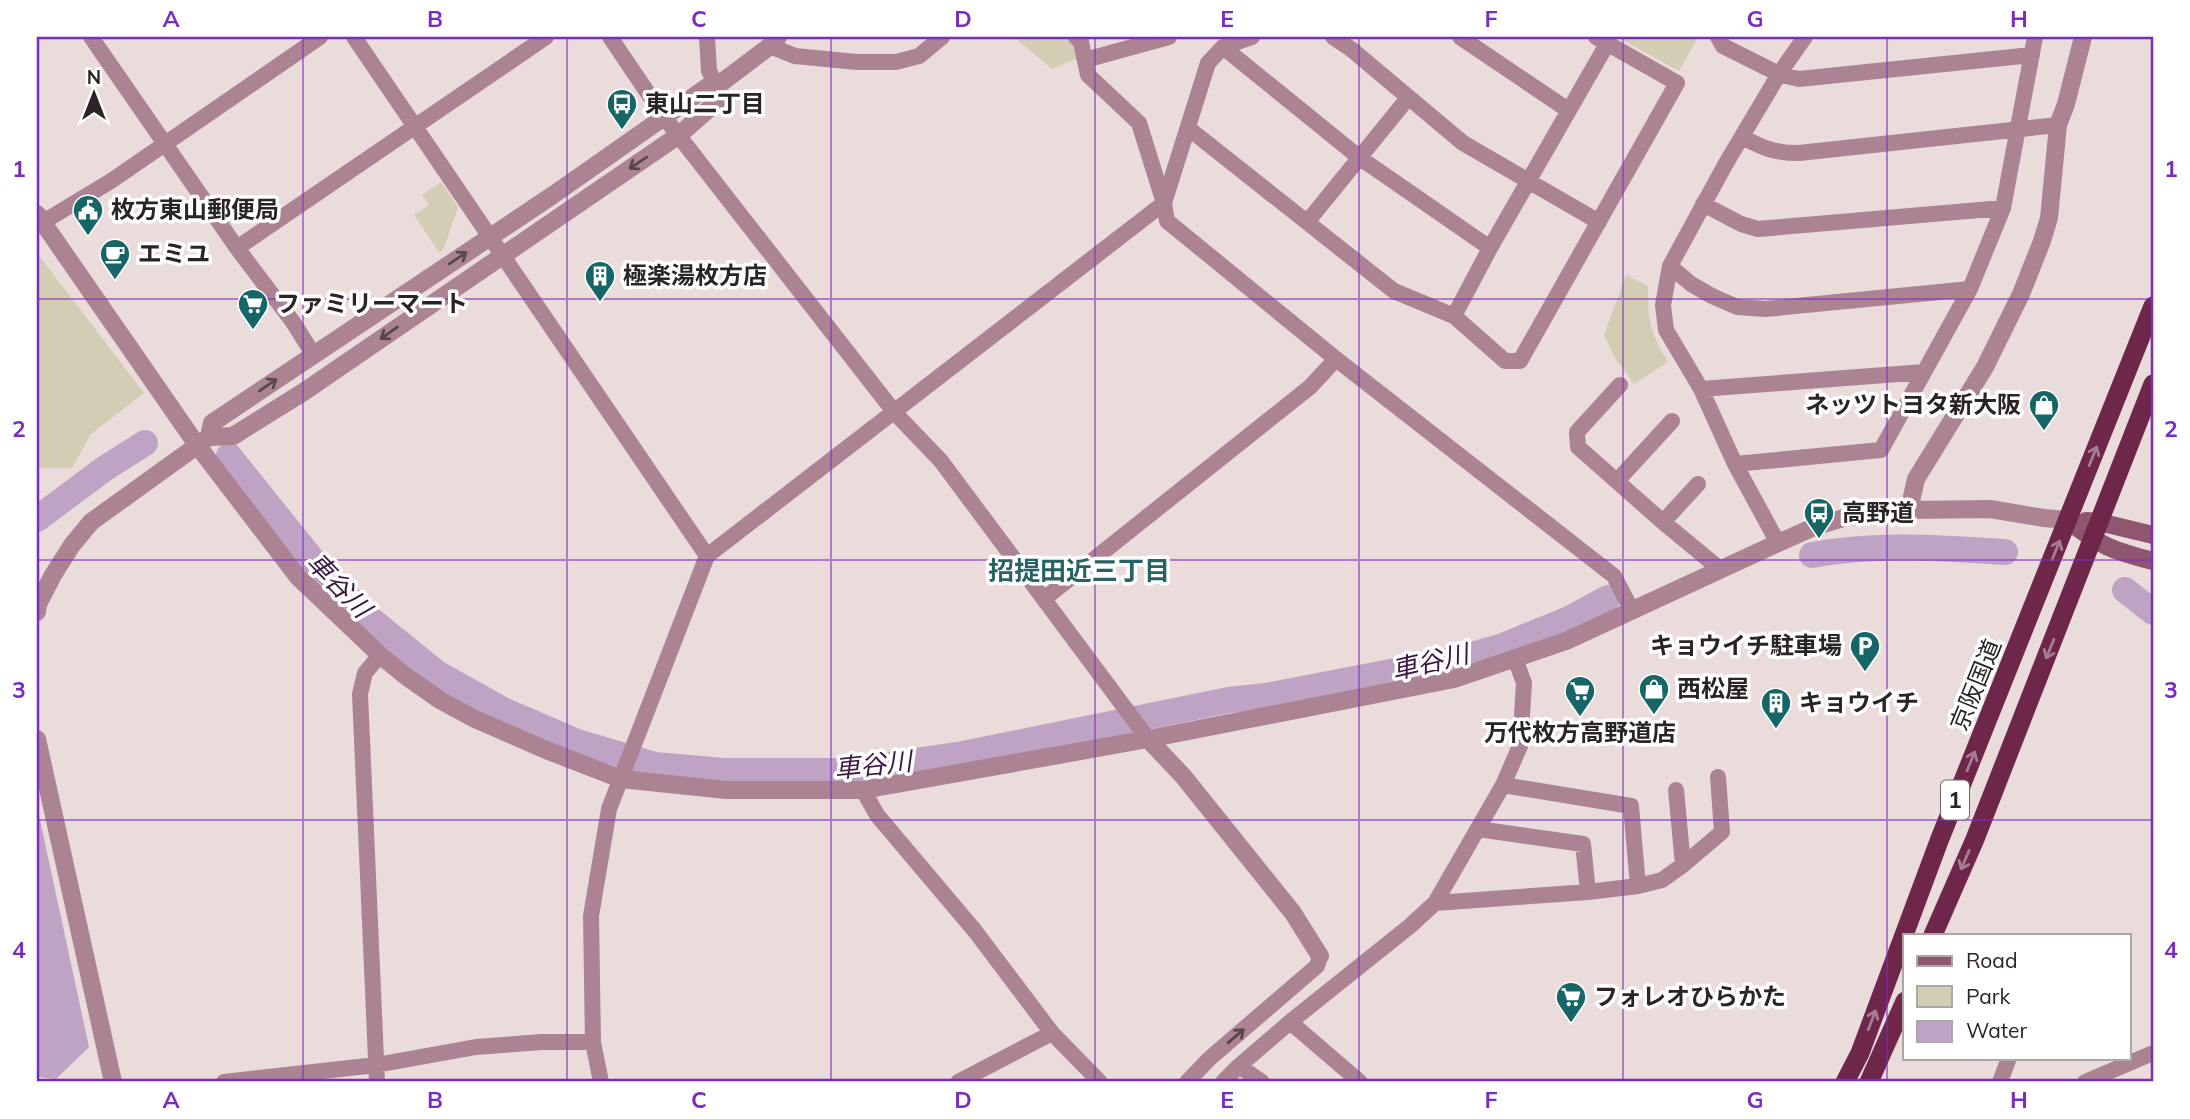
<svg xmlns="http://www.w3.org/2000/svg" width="2190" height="1119" viewBox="0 0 2190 1119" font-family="Mulish,'Noto Sans JP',sans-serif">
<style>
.green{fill:#d3cdb3}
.water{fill:#bea3c5}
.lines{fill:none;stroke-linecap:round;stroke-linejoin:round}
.river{stroke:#bea3c5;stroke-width:26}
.minor{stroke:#ab8393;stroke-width:16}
.tertiary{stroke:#ab8393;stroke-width:18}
.secondary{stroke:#8e566e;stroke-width:18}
.trunk{stroke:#6e264a;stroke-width:19}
.oneway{stroke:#57464b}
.oneway2{stroke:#a87d92}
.grid{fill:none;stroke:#7b2cbf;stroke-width:2;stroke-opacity:0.55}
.labels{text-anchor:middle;stroke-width:7;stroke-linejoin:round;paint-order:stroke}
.shield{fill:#fff;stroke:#6a6666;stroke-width:2}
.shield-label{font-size:23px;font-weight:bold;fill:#2a2524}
.poi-label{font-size:24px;font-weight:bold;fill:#2a2524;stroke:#fff;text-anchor:start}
.street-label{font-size:24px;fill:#2a2524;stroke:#fff}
.neighbourhood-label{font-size:26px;font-weight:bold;fill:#286264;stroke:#fff}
.water-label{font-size:26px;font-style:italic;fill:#3b1844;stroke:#fff}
.neatline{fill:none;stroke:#7b2cbf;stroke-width:2.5}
.grid-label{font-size:23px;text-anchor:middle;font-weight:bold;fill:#7b2cbf}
</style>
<rect width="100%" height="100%" fill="#eadcda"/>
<!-- green -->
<path class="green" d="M1014 37H1067L1074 42 1078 58 1052 69Z
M1617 37H1698L1679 71Z
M441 182 458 207 444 248 439 252 414 215 429 205 422 195Z
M37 253 144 393 91 434 72 468H37Z
M1626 275 1648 286C1648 322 1650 332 1668 362L1634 384 1615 358 1604 335Z"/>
<!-- water -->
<path class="water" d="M37 806 89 1047 56 1079 37 1077Z"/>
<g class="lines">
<!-- river -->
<path class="river" d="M229 456 315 563 369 618 437 673 505 711 577 742 655 765 724 771H846L963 754 1229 700 1266 696 1453 660 1500 647 1569 619 1608 598
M37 519 104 469 145 443
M1812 555C1875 543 1941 548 2005 552
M2125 590 2153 612"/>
<!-- minor -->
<path class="minor" d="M91 37 237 248 293 322 313 354
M354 37 707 556
M610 37 664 117 895 413 941 461 1148 739
M707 37 709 71 717 86
M1076 37 1081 42 1088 75 1139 123 1164 203 1167 221 1336 359 1614 576 1631 609
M1333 37 1351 49 1463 143 1599 222
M1460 37 1568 110
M1718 37 1723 46 1779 74 1799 79 2032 55
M770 46 795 56 857 62H896L919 56 942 37
M1223 47 1360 158 1490 248 1454 316 1505 361H1520L1677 83 1596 37
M1085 60 1169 37
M1188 128 1394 291 1454 316
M1742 137C1763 148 1774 153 1799 153L2058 125
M1703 204 1741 224 1758 229 2003 208
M1308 221 1408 98
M43 222 111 181 320 37
M237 248 546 37
M1490 248 1607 44
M1670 266 1691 284 1712 296 1737 307 1766 309 1970 289
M1620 385 1577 432 1578 447 1663 522 1721 570
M1701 389 1924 372
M1735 464 1881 450 1970 289 2003 208 2035 37
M1617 481 1672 421
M1663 522 1698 484
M1778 543 1735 464 1701 389 1666 330 1663 305 1670 266 1725 165 1779 74 1805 37
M1044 599 1310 387 1336 359
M1503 785 1631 806 1638 886 1662 880 1683 865
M863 790 877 815 975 931 1052 1033 1100 1082
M1676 790 1683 865 1722 832 1718 777
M1478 829 1583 844 1588 892 1638 886
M1435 903 1588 892
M1290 1022 1360 1082
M1239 1066 1262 1082
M224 1082 376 1065 476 1047 542 1042H593
M377 1082 360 694 365 673 380 655
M601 1082 593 1042 591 916 609 809 707 556 1164 203 1208 63 1223 47 1252 37
M958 1082 1052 1033
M1187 1082 1209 1059 1317 966 1320 956
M1223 1082 1239 1066 1290 1022 1410 926 1435 903 1503 785 1520 746 1524 683 1515 658
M2000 1082 2009 1058
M2085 1082 2153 1053"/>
<!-- tertiary -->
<path class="tertiary" d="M37 214 197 445 298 577 380 655 407 677 440 700 475 719 546 750 621 779 726 790H863L1148 739 1454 679 1566 641 1778 543 1814 527 1847 517 1909 510 1990 509 2044 518 2068 520
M209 437 212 423 553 195 707 87 717 86 770 46 778 37
M1909 510 1916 479 1985 367 2021 294 2042 241 2049 218 2058 125 2066 104 2083 37
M37 612 38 604 53 575 72 545 91 522 209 437 233 436 305 391 679 135 719 100 717 86
M37 739 113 1082
M1148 739 1183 776 1293 913 1320 956"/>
<!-- secondary -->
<path class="secondary" d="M2068 520C2099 546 2114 551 2153 561
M2086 521 2099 522 2153 535"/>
<!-- trunk -->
<path class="trunk" d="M1933 935 1975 839 2153 384
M1845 1082 1860 1053 1939 841 2153 306
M1869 1082 1905 1001"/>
</g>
<!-- one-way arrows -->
<defs><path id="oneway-shaft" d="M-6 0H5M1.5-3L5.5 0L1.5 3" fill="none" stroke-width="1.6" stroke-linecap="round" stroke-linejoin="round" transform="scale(1.75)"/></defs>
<g class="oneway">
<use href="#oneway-shaft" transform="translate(638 163) rotate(146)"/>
<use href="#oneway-shaft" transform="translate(458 258) rotate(-34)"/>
<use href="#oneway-shaft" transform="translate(389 333) rotate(145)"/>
<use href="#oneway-shaft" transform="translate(268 385) rotate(-34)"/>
<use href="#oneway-shaft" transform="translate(1236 1036) rotate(-41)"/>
</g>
<g class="oneway2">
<use href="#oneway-shaft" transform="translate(2093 456) rotate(-68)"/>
<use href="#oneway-shaft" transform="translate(2056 550) rotate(-68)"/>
<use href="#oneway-shaft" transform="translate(2050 649) rotate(112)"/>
<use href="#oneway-shaft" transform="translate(1971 761) rotate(-68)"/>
<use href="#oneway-shaft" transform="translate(1965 860) rotate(113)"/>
<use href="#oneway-shaft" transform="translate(1872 1020) rotate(-69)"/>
</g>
<!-- grid -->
<path class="grid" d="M303 37V1082M567 37V1082M831 37V1082M1095 37V1082M1359 37V1082M1623 37V1082M1887 37V1082M37 299H2153M37 560H2153M37 820H2153"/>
<!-- icons -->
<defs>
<g id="bus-pin" transform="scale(1.575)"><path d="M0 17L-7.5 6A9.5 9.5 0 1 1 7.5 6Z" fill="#166567" stroke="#fff"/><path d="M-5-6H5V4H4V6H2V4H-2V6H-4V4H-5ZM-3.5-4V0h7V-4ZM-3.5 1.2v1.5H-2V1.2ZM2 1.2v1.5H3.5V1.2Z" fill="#fff"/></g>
<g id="civic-pin" transform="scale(1.575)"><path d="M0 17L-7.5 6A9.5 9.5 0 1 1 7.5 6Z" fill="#166567" stroke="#fff"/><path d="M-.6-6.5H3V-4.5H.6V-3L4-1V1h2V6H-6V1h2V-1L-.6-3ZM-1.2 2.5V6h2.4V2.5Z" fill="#fff"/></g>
<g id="cafe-pin" transform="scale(1.575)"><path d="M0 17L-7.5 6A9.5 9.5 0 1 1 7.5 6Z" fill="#166567" stroke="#fff"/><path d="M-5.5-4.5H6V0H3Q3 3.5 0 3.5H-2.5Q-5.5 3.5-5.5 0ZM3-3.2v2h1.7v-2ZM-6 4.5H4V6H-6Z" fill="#fff"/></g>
<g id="building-pin" transform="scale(1.575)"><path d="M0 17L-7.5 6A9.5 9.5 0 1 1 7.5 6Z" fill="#166567" stroke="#fff"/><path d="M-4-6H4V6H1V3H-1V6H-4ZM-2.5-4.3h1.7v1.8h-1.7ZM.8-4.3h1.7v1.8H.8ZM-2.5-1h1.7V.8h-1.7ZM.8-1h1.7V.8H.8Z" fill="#fff"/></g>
<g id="supermarket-pin" transform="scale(1.575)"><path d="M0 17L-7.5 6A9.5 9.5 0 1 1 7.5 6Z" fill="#166567" stroke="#fff"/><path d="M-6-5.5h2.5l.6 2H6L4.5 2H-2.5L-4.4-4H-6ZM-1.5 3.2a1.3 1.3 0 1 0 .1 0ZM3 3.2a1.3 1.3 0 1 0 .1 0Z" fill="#fff"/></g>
<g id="shop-pin" transform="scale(1.575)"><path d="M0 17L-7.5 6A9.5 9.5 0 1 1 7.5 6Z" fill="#166567" stroke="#fff"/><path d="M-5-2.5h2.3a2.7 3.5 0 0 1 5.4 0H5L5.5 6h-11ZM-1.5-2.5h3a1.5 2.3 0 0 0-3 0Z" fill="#fff"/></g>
<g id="parking-pin" transform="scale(1.575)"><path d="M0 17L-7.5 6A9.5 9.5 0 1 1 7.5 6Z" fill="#166567" stroke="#fff"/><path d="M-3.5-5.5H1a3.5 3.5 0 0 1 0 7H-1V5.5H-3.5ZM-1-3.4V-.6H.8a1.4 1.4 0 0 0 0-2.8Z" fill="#fff"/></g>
</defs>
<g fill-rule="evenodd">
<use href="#bus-pin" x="622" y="104"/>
<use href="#civic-pin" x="88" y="210"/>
<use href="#cafe-pin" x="115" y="254"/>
<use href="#building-pin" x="600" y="276"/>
<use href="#supermarket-pin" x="253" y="304"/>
<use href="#shop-pin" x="2044" y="405"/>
<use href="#bus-pin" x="1819" y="513"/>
<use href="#parking-pin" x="1865" y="646"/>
<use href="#shop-pin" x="1654" y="689"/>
<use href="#supermarket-pin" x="1580" y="691"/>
<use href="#building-pin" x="1776" y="703"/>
<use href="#supermarket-pin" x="1571" y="997"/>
</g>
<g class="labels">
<!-- shield labels -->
<rect class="shield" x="1941" y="780.5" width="28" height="39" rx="5"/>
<g class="shield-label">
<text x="1955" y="808">1</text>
</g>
<!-- poi labels -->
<g class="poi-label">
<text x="645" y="112">東山二丁目</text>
<text x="111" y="218">枚方東山郵便局</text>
<text x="138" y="262">エミユ</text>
<text x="623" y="284">極楽湯枚方店</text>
<text x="276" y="312">ファミリーマート</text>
<text x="2021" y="413" text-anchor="end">ネッツトヨタ新大阪</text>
<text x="1842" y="521">高野道</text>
<text x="1842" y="654" text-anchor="end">キョウイチ駐車場</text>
<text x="1677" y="697">西松屋</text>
<text x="1799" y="711">キョウイチ</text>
<text x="1580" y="741" text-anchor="middle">万代枚方高野道店</text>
<text x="1594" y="1005">フォレオひらかた</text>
</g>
<!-- street labels -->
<g class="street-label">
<text transform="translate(1976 685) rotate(-68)" y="8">京阪国道</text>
</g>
<!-- neighbourhood labels -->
<g class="neighbourhood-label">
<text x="1079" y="580">招提田近三丁目</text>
</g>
<!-- water labels -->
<g class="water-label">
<text transform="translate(339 585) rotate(46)" y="9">車谷川</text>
<text transform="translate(1430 662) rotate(-13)" y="9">車谷川</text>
<text transform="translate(873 765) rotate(-6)" y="9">車谷川</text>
</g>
</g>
<!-- border -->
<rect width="2190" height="1119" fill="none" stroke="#ffffff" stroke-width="77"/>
<!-- legend -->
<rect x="1903" y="934" width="228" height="126" fill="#ffffff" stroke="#aaa8a7" stroke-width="2"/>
<rect x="1917" y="956" width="35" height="10" fill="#8e566e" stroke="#aaa8a7" stroke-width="2"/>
<text x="1966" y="968" font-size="21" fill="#2a2524">Road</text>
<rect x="1917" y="986" width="35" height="21" fill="#d3cdb3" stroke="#aaa8a7" stroke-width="2"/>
<text x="1966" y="1004" font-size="21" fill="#2a2524">Park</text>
<rect x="1917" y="1021" width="35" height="21" fill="#bea3c5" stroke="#aaa8a7" stroke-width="2"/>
<text x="1966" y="1038" font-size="21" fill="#2a2524">Water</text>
<!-- north arrow -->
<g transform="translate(94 94)" stroke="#ffffff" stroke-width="5" paint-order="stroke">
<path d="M0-5L12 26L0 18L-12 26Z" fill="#2a2524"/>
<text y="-10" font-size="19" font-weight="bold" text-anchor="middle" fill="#2a2524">N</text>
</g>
<rect x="38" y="38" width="2114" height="1042" class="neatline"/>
<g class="grid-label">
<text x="171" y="27">A</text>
<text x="435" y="27">B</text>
<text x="699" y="27">C</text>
<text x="963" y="27">D</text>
<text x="1227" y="27">E</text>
<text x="1491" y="27">F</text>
<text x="1755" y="27">G</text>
<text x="2019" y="27">H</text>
<text x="19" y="177">1</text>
<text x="2171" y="177">1</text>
<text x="19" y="437">2</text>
<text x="2171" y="437">2</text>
<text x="19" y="698">3</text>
<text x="2171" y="698">3</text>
<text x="19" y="958">4</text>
<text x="2171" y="958">4</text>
<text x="171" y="1108">A</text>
<text x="435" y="1108">B</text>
<text x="699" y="1108">C</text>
<text x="963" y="1108">D</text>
<text x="1227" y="1108">E</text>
<text x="1491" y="1108">F</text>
<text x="1755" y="1108">G</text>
<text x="2019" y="1108">H</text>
</g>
</svg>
